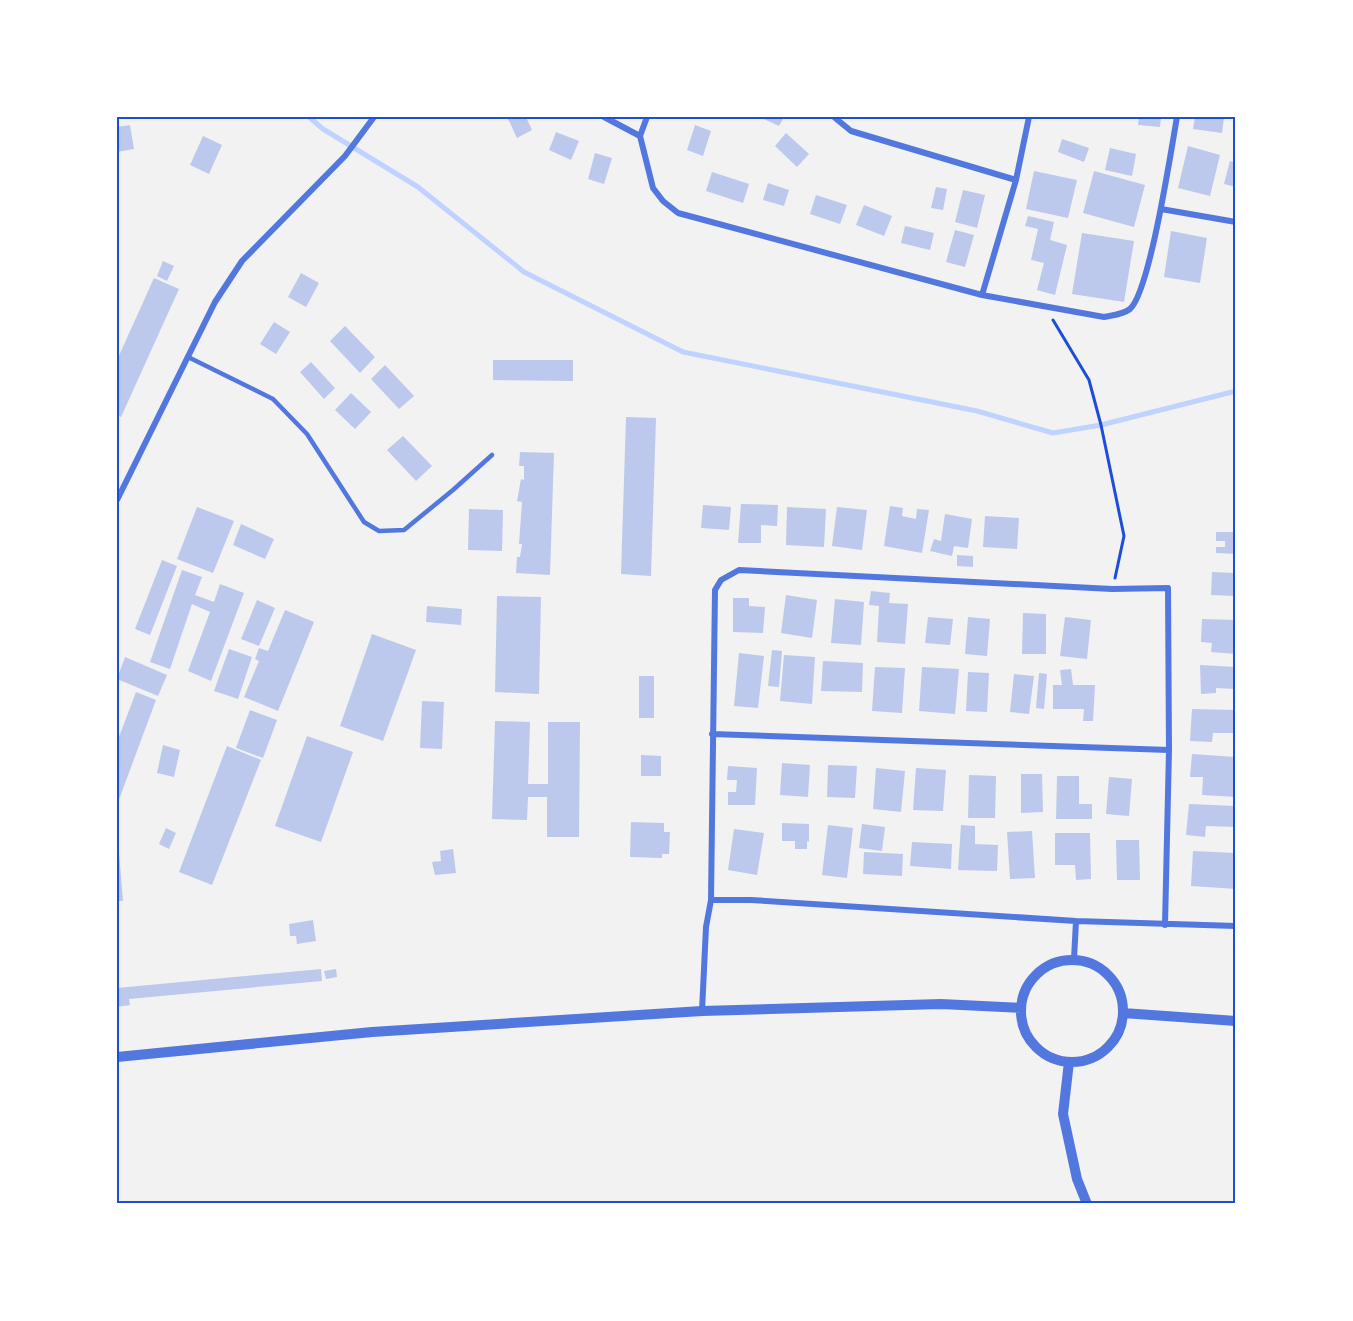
<svg xmlns="http://www.w3.org/2000/svg" width="1353" height="1321" viewBox="0 0 1353 1321" font-family="'Golos Text',sans-serif">
<style>
.lines{fill:none;stroke-linecap:round;stroke-linejoin:round}
.stream{stroke:#bfd3fe;stroke-width:5}
.building{fill:#bdc9ec}
.path{stroke:#1d4ed8;stroke-width:3}
.service{stroke:#5277de;stroke-width:4.5}
.minor{stroke:#5277de;stroke-width:6}
.tertiary{stroke:#5277de;stroke-width:10}
.neatline{fill:none;stroke:#1d4ed8;stroke-width:2}
</style>
<rect width="100%" height="100%" fill="#f2f2f2"/>
<g class="lines">
<!-- stream -->
<path class="stream" d="M309 117 323 129 418 187 524 272 683 352 977 411 1053 433 1101 425 1236 391"/>
</g>
<!-- building -->
<path class="building" d="M507 117H526L532 130 517 138Z
M759 117H784L779 126Z
M1139 117H1161L1160 127 1138 125Z
M1195 117H1224L1222 133 1193 129Z
M130 125 134 149 117 152V127Z
M695 125 711 131 703 156 687 150Z
M556 132 579 141 571 160 549 150Z
M786 133 809 154 797 167 775 146Z
M203 136 222 145 209 174 190 165Z
M1062 139 1089 148 1084 162 1058 152Z
M1188 146 1220 155 1210 196 1178 188Z
M1110 148 1136 154 1132 176 1105 170Z
M595 153 612 158 604 184 588 179Z
M1230 161 1236 163V187L1224 184Z
M1034 171 1077 180 1068 218 1026 209Z
M1094 171 1145 185 1134 227 1083 213Z
M712 172 749 184 743 203 706 191Z
M768 183 789 190 784 206 763 200Z
M936 187 947 189 943 210 931 208Z
M963 190 985 195 977 228 955 222Z
M816 195 847 205 840 224 810 214Z
M864 205 892 216 884 236 856 225Z
M1028 216 1054 222 1050 240 1067 245 1055 295 1037 290 1044 263 1031 260 1038 229 1025 226Z
M905 226 934 233 930 250 901 243Z
M955 230 974 235 965 267 946 262Z
M1171 231 1207 238 1200 283 1164 277Z
M1082 233 1134 241 1124 302 1072 294Z
M163 261 174 266 167 281 157 276Z
M301 273 319 283 306 307 288 297Z
M154 278 179 289 121 417 117 415V360Z
M274 322 290 332 276 354 260 344Z
M345 326 375 357 360 373 330 341Z
M493 360H573V381L493 380Z
M311 362 335 388 324 399 300 372Z
M385 365 414 396 399 409 371 379Z
M351 393 371 412 355 429 335 410Z
M626 417 656 418 651 576 621 574Z
M403 436 432 466 416 481 387 450Z
M520 452 554 453 550 575 516 573 517 557H520L522 544H519L522 502 517 501 521 479 524 480V466H519Z
M741 504 778 505 777 526 761 525V543H738Z
M703 505 731 507 729 530 701 528Z
M890 506 903 508 902 516 916 519 917 509 929 510 922 553 884 546Z
M197 507 234 521 213 573 177 559Z
M787 507 826 509 824 547 786 545Z
M837 507 867 510 862 550 832 546Z
M469 509 503 510 502 551 468 550Z
M945 514 972 519 968 548 954 546 952 556 930 551 934 539 941 541Z
M985 516 1019 518 1017 549 983 547Z
M241 524 274 539 265 559 233 545Z
M1216 532H1236V541H1233V547H1236V554L1216 553V547H1225V541H1216Z
M957 555 973 556V567L957 566Z
M162 560 177 566 150 635 135 629Z
M182 570 202 577 195 595 214 602 220 584 244 593 211 681 188 671 210 612 192 604 170 669 150 662Z
M1212 572 1236 573V596L1211 595Z
M871 591 890 593 889 603 908 604 905 644 877 642 879 606 869 605Z
M786 595 817 600 812 638 781 633Z
M497 596 541 597 539 694 495 692Z
M733 598H749V606L765 607 763 633 733 632Z
M835 599 864 602 861 645 831 643Z
M257 600 275 608 259 646 241 639Z
M427 606 462 609 461 625 426 622Z
M285 610 314 622 278 711 244 697 259 661 255 659 259 648 268 651Z
M1023 613 1046 614V654H1022Z
M928 617 953 619 950 645 925 643Z
M968 617 990 619 987 656 965 654Z
M1065 617 1091 620 1087 659 1060 656Z
M1202 619 1236 620V654L1211 652 1212 643 1201 642Z
M372 634 416 650 383 741 340 726Z
M229 649 252 657 238 699 214 691Z
M772 650 782 651 779 687 768 686Z
M739 653 764 656 758 708 734 706Z
M784 655 815 657 812 704 780 701Z
M125 657 167 675 158 696 117 679Z
M823 661 863 663 862 692 821 691Z
M1200 665 1236 667V689L1216 688V693L1201 694Z
M875 667 905 668 902 713 872 711Z
M922 667 959 669 955 714 919 711Z
M1071 669 1073 685H1095L1093 721H1083L1084 709H1053V685H1062L1060 670Z
M968 672 989 673 987 712 966 711Z
M1039 673 1047 674 1044 709 1036 708Z
M1014 674 1034 676 1029 714 1010 712Z
M639 676H654V718H639Z
M136 692 156 700 117 805V742Z
M422 701 444 702 442 749 420 748Z
M1192 709 1236 710V733H1213L1212 742 1190 741Z
M250 710 277 720 263 758 236 748Z
M495 721 530 722 528 784H548V722H580L579 837H547V797H528L527 820 492 819Z
M307 736 353 752 321 842 275 826Z
M163 745 180 750 174 777 157 773Z
M227 746 261 760 212 885 179 872Z
M1192 754 1236 757V797L1202 795 1203 777H1190Z
M641 755 661 756V776H641Z
M782 763 810 765 808 797 780 795Z
M828 765 857 766 855 798 827 797Z
M728 766 757 768 755 805H728V792H736L737 780H727Z
M876 768 905 771 901 812 873 809Z
M916 768 946 770 943 811 913 810Z
M1021 774H1042L1043 812 1021 813Z
M969 775 996 776 995 818H968Z
M1057 776H1079V804H1092V819H1056Z
M1109 777 1132 779 1129 816 1106 814Z
M1189 804 1236 806V827L1206 826 1205 837 1186 835Z
M631 822 664 823V832H670L669 854H662V858L630 857Z
M782 823 809 824V842L807 841V849H795V841H782Z
M862 824 885 827 882 851 859 848Z
M828 825 853 828 847 878 822 875Z
M961 825 975 826V844L998 845 997 871 958 870Z
M166 828 176 833 169 849 159 844Z
M734 829 764 833 757 875 728 870Z
M1032 831 1035 878 1010 879 1007 832Z
M1055 833H1090L1091 879 1076 880 1075 865H1055Z
M1116 840H1139L1140 880H1117Z
M912 842 952 844 951 869 910 866Z
M453 849 456 873 435 875 432 862 441 861 440 851Z
M1193 851 1236 853V889L1191 886Z
M864 852 903 854 902 876 863 874Z
M117 853H119L123 901H117Z
M313 920 316 941 297 944 296 936H290L289 924Z
M321 969 322 981 129 999 130 1005 117 1007V988Z
M336 969 337 977 326 979 324 971Z"/>
<g class="lines">
<!-- path -->
<path class="path" d="M1053 320 1089 380 1101 425 1124 536 1115 578"/>
<!-- service -->
<path class="service" d="M188 357 273 399 307 434 364 522 379 531 404 530 453 490 492 455"/>
<!-- minor -->
<path class="minor" d="M604 117 640 136
M647 117 640 136 653 188 663 201 678 213 982 295 1016 180 1029 117
M834 117 851 131 1016 180
M1161 209 1236 222
M982 295 1104 317C1113 315 1122 315 1130 309 1150 291 1171 150 1177 117
M117 500 215 302 242 261 345 156 374 117
M711 900H751L1076 921 1236 926
M1165 925 1169 750
M1074 959 1076 921
M702 1011 706 927 711 900 715 590 721 580 739 570 1112 589 1168 588 1169 750 712 734"/>
<!-- tertiary -->
<path class="tertiary" d="M1021 1011a51 51 0 1 1 102 0a51 51 0 1 1-102 0Z
M1123 1013 1236 1021
M117 1057 372 1032 702 1011 941 1004 1021 1008
M1069 1062 1063 1114 1077 1179 1087 1204"/>
</g>
<!-- border -->
<rect width="1353" height="1321" fill="none" stroke="#ffffff" stroke-width="237"/>
<rect x="118" y="118" width="1116" height="1084" class="neatline"/>
</svg>
